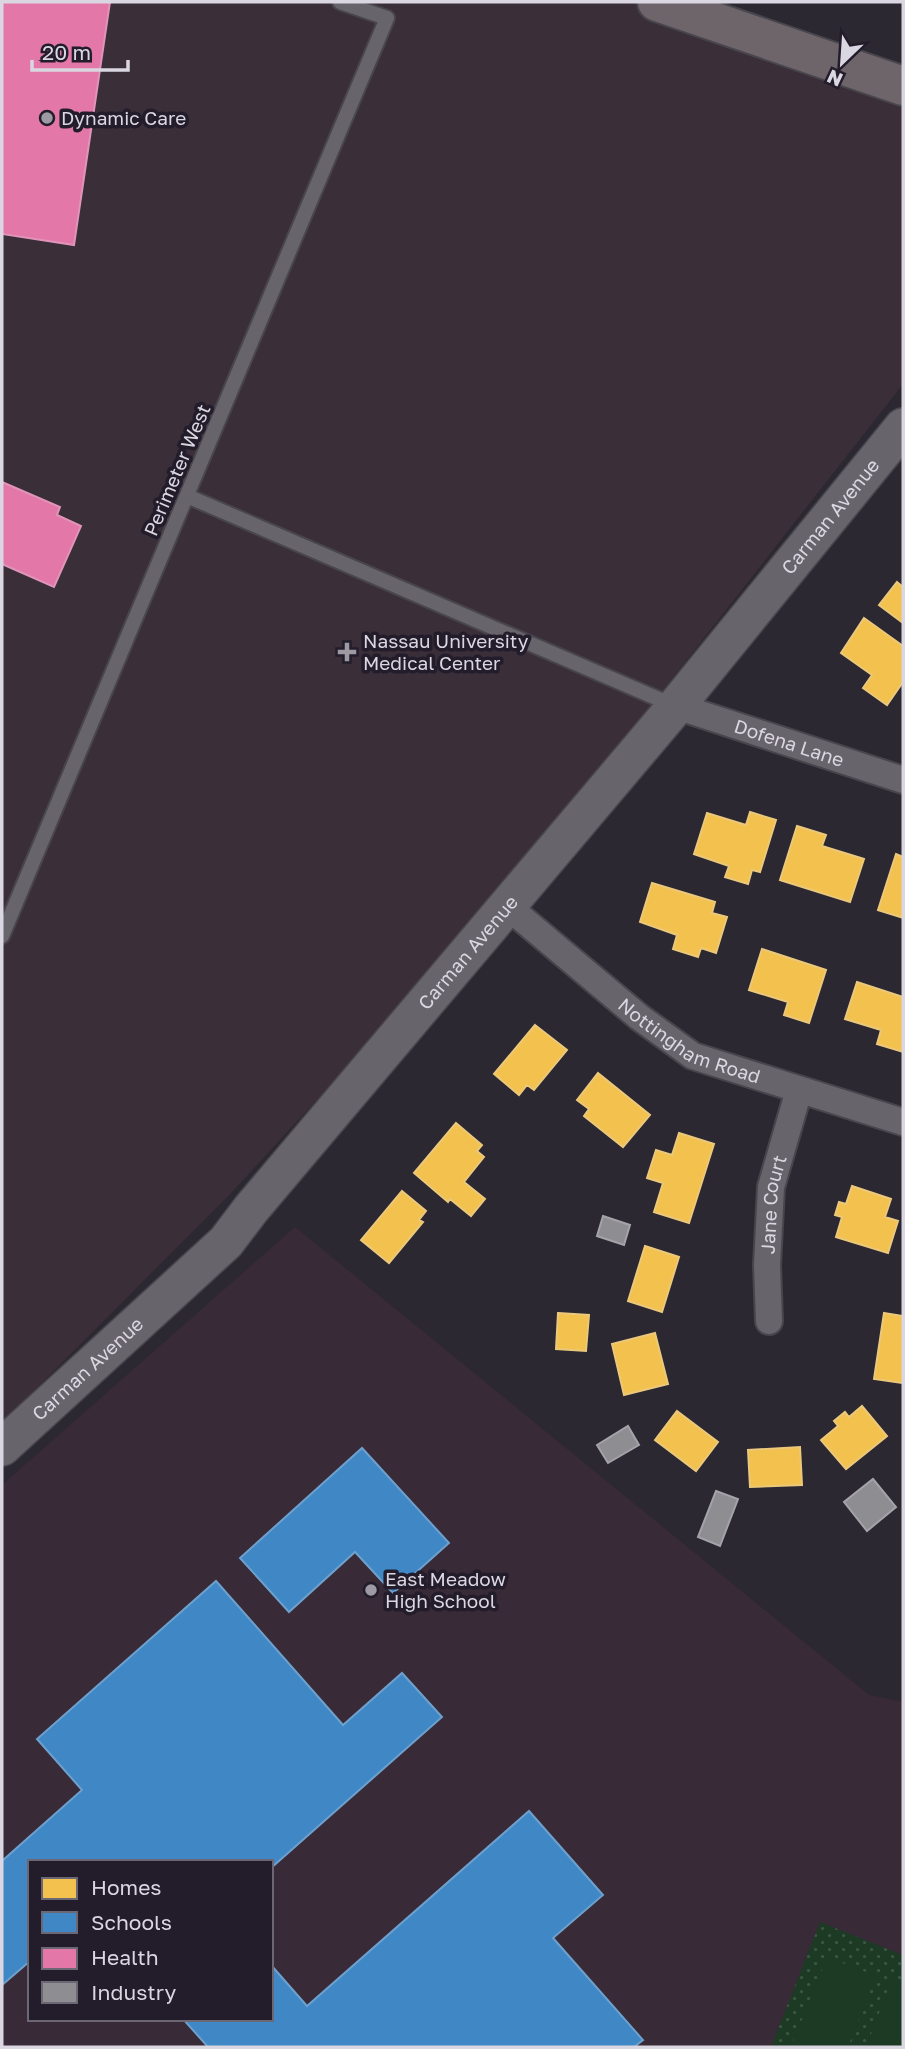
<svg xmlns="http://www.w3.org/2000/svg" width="905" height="2049" viewBox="0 0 905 2049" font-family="'Golos Text',sans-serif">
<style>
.education{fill:#382a36;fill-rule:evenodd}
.medical{fill:#3a2e39}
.green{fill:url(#green-dots)}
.pitch{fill:#1d3a25}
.homes{fill:#f2c14e;stroke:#ebc87a;stroke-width:2}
.schools{fill:#3f88c5;stroke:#6ea0ce;stroke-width:2}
.health{fill:#e377a8;stroke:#e194b9;stroke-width:2}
.industry{fill:#8d8d92;stroke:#a4a3aa;stroke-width:2}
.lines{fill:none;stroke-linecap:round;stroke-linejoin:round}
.service-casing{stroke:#48454d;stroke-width:18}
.minor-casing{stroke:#48454d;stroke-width:30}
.secondary-casing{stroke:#48454d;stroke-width:40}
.primary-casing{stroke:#48454d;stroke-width:42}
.service{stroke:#68646c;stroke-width:14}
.minor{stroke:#68646c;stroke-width:26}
.secondary{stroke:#68646c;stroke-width:37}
.primary{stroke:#6d656a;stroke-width:38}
.poi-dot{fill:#9e9aa4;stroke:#221c2b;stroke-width:2.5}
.labels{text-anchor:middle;stroke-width:7;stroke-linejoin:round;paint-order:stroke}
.poi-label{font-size:19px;fill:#dbd7e2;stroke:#221c2b;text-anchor:start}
.street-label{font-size:19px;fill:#dbd7e2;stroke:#221c2b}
</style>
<defs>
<pattern id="green-dots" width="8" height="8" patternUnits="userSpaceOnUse" patternTransform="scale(1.75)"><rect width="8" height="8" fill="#1d3a25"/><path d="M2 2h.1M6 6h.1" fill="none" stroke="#3d5644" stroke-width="1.8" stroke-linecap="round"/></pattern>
</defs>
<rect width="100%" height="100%" fill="#2c2832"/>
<!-- education -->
<path class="education" d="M295 1227 869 1695 903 1702V2047H2V1485ZM30 1862H271V2019H30Z"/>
<!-- medical -->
<path class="medical" d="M2 2H722L903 81V384L483 920 231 1193 2 1423Z"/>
<!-- green -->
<path class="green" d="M820 1922 903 1955V2047H771Z"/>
<!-- pitch -->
<path class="pitch" d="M827 1957 876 1976 848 2047H791Z
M891 1982 903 1987V2047H866Z"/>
<!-- homes -->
<path class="homes" d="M897 582 903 587V623L879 605Z
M864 618 903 646V682L887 705 863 688 872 675 841 653Z
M750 812 776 820 760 872 752 870 748 884 725 877 729 866 694 854 707 813 746 825Z
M797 826 826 835 822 846 864 859 850 902 780 880Z
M896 854 903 857V918L878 910Z
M652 883 715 902 712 913 727 917 716 953 701 948 698 957 673 949 677 935 640 922Z
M762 949 826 970 809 1023 784 1015 788 1002 749 990Z
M857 982 903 997V1052L877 1044 881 1030 845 1019Z
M535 1025 567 1050 534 1090 527 1085 519 1095 494 1074Z
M598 1073 650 1115 623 1147 584 1116 589 1109 577 1100Z
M456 1123 482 1145 477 1151 484 1157 464 1182 485 1199 471 1216 450 1199 448 1202 414 1173Z
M679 1133 714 1144 689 1223 654 1212 663 1183 647 1178 656 1150 672 1155Z
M852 1186 891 1199 885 1217 898 1221 888 1253 836 1237 842 1217 835 1215 839 1202 846 1204Z
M402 1191 426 1211 419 1220 423 1222 389 1263 361 1240Z
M645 1246 679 1257 662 1312 628 1301Z
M558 1313 589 1315 586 1351 556 1349Z
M884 1313 903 1316V1383L874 1379Z
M655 1333 668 1384 624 1395 612 1344Z
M862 1406 887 1436 846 1469 821 1440 838 1426 834 1421 845 1412 849 1417Z
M677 1411 718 1442 696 1471 655 1440Z
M800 1447 802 1485 750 1487 748 1450Z"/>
<!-- schools -->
<path class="schools" d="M362 1448 449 1543 393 1593 355 1552 289 1612 240 1558Z
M216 1581 343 1725 402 1673 442 1717 271 1868V1862H30V1961L2 1985V1861L82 1790 37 1739Z
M529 1811 603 1895 553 1938 643 2040 634 2047H208L183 2019H271V1965L307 2006Z"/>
<!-- health -->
<path class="health" d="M2 2H110L74 245 2 234Z
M2 482 60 507 57 515 81 526 54 587 2 564Z"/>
<!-- industry -->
<path class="industry" d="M603 1216 630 1225 624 1245 597 1236Z
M628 1426 639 1445 608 1463 597 1445Z
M873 1479 896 1507 867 1531 844 1502Z
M716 1491 738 1499 720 1546 698 1537Z"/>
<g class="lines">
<!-- service casing -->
<g class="service-casing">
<path id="service" d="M187 496 675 706
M2 936 387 18 340 2"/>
</g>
<!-- minor casing -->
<g class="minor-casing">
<g id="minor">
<path id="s1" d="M676 706 903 780"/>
<path id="s2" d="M507 906 639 1017 693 1056 903 1122"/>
<path id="s3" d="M769 1321 767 1265 771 1187 799 1090"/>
</g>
</g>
<!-- secondary casing -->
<g class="secondary-casing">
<g id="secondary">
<path id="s4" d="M2 1447 226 1242 251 1209 676 706 903 427"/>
</g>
</g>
<!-- primary casing -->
<g class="primary-casing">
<path id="primary" d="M657 2 903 86"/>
</g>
<!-- service -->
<use href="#service" class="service"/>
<!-- minor -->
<use href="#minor" class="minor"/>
<!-- secondary -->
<use href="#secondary" class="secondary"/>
<!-- primary -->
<use href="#primary" class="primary"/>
</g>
<!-- markers -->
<g class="poi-dot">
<circle cx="47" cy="118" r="7"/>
<path d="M343.5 641.5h7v7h7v7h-7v7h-7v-7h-7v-7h7z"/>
<circle cx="371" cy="1590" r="7"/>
</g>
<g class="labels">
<!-- poi labels -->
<g class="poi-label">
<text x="61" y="125">Dynamic Care</text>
<text x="363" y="648">Nassau University<tspan x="363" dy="22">Medical Center</tspan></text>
<text x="385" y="1586">East Meadow<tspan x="385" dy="22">High School</tspan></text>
</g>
<!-- street labels -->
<g class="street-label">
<text transform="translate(177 470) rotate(-67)" y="7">Perimeter West</text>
<text dy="7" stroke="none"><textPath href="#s4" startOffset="1248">Carman Avenue</textPath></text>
<text dy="7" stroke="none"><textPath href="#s1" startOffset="119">Dofena Lane</textPath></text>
<text dy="7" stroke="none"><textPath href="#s4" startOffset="681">Carman Avenue</textPath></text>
<text dy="7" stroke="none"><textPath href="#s2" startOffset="229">Nottingham Road</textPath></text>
<text dy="7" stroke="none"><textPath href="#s3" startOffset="117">Jane Court</textPath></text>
<text dy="7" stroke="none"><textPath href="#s4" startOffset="116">Carman Avenue</textPath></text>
</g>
</g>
<!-- border -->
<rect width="905" height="2049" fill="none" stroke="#dbd7e2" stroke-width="7"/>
<!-- legend -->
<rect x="28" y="1860" width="245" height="161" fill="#221c2b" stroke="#6c6774" stroke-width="2"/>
<rect x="42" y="1878" width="35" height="21" fill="#f2c14e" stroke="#6c6774" stroke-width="2"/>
<text x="91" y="1895" font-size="21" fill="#dbd7e2">Homes</text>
<rect x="42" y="1912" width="35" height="21" fill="#3f88c5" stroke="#6c6774" stroke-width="2"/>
<text x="91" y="1930" font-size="21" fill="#dbd7e2">Schools</text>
<rect x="42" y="1948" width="35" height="21" fill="#e377a8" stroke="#6c6774" stroke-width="2"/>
<text x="91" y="1965" font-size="21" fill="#dbd7e2">Health</text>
<rect x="42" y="1982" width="35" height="21" fill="#8d8d92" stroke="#6c6774" stroke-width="2"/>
<text x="91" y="2000" font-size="21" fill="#dbd7e2">Industry</text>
<!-- north arrow -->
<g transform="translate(842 63) rotate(205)" stroke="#221c2b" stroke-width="5" paint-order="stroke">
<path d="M0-5L12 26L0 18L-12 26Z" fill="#dbd7e2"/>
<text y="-10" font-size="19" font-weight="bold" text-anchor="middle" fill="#dbd7e2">N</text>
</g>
<!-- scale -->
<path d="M32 60v10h96v-10" fill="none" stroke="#dbd7e2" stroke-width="3.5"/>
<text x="42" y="60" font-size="21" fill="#dbd7e2" stroke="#221c2b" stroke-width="5" paint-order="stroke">20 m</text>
</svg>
